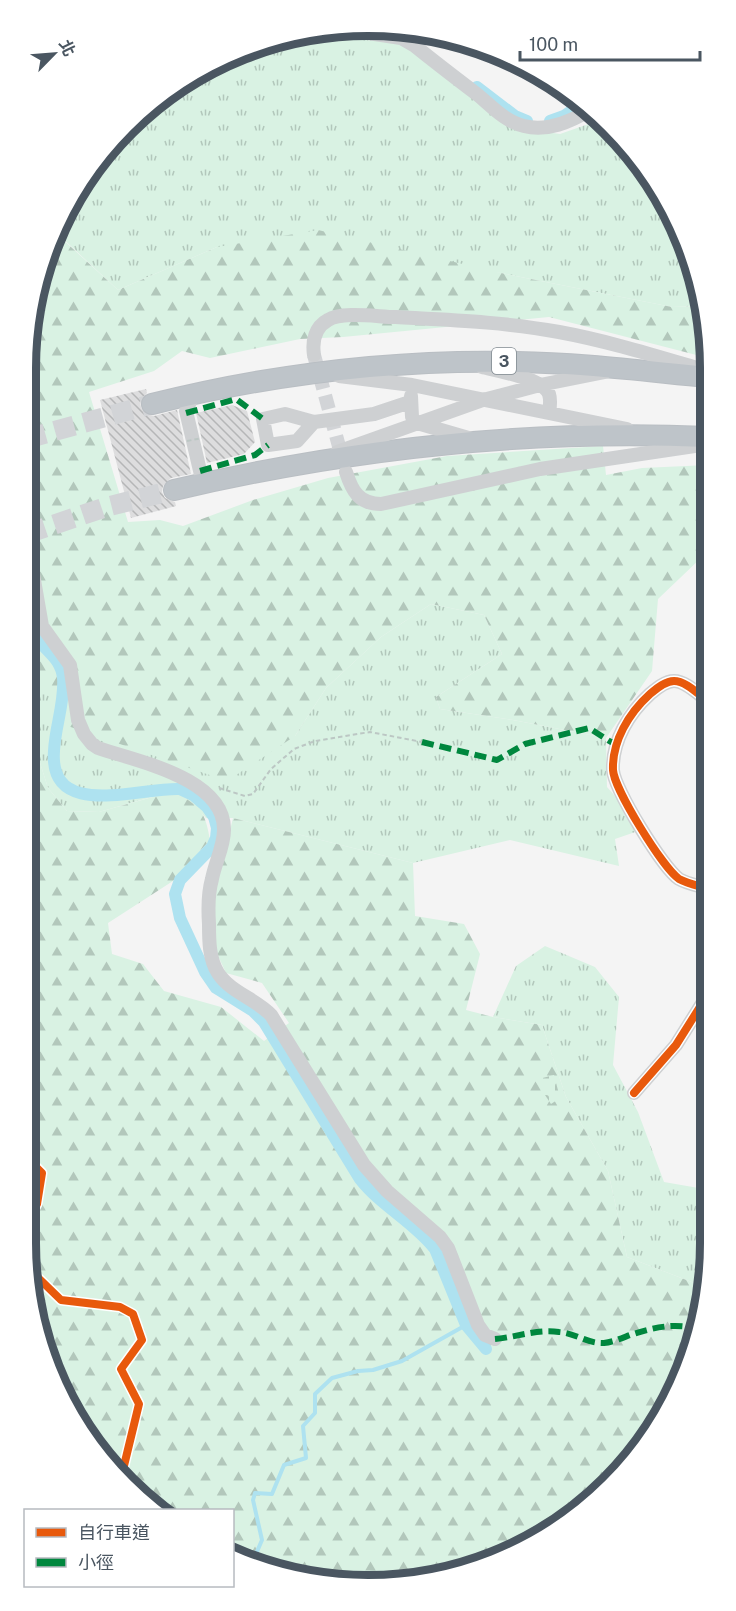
<svg xmlns="http://www.w3.org/2000/svg" width="736" height="1611" viewBox="0 0 736 1611" font-family="'Public Sans','Noto Sans TC',sans-serif">
<style>
.grass{fill:url(#grass-tufts)}
.forest{fill:url(#forest-firs)}
.cemetery{fill:url(#cemetery-stones)}
.lines{fill:none;stroke-linecap:round;stroke-linejoin:round}
.stream{stroke:#aee2f0;stroke-width:4}
.canal{stroke:#aee2f0;stroke-width:12}
.building{fill:url(#building-back-hatch)}
.minor-tunnel{stroke:#d2d4d7;stroke-width:14;stroke-dasharray:14 7;stroke-linecap:butt}
.highway-tunnel{stroke:#d2d4d7;stroke-width:20;stroke-dasharray:20 10;stroke-linecap:butt}
.highway-casing{stroke:#b9bec3;stroke-width:22}
.path{stroke:#bcc7c4;stroke-width:2;stroke-dasharray:4.5 3;stroke-linecap:butt}
.minor{stroke:#ced0d2;stroke-width:14}
.highway{stroke:#bec4c9;stroke-width:20}
.path-bridge{stroke:#bcc7c4;stroke-width:2;stroke-dasharray:4.5 3;stroke-linecap:butt}
.quiet{stroke:#00873e;stroke-width:6;stroke-dasharray:12 6;stroke-linecap:butt}
.cycleway-casing{stroke:#fff;stroke-width:11}
.cycleway{stroke:#e8590c;stroke-width:8}
.labels{text-anchor:middle;stroke-width:6;stroke-linejoin:round;paint-order:stroke}
.shield{fill:#fff;stroke:#808990;stroke-width:1.5}
.shield-label{font-size:16px;font-weight:bold;fill:#4a5661}
.rim{fill:none;stroke:#4a5661;stroke-width:8}
</style>
<defs>
<pattern id="grass-tufts" width="24" height="20" patternUnits="userSpaceOnUse" patternTransform="scale(1.5)"><rect width="24" height="20" fill="#d9f2e3"/><path d="M3 7l-1-3M5 7V3M7 7l1-3M15 17l-1-3M17 17v-4M19 17l1-3" fill="none" stroke="#b2c7bb"/></pattern>
<pattern id="forest-firs" width="22" height="20" patternUnits="userSpaceOnUse" patternTransform="scale(1.5)"><rect width="22" height="20" fill="#d9f2e3"/><path d="M5 1l3.5 6h-7zM16 11l3.5 6h-7z" fill="#b2c7bb"/></pattern>
<pattern id="cemetery-stones" width="16" height="16" patternUnits="userSpaceOnUse" patternTransform="scale(1.5)"><rect width="16" height="16" fill="#d9f2e3"/><path d="M2 7V4a2 2 0 0 1 4 0v3zM10 15v-3a2 2 0 0 1 4 0v3z" fill="#b2c7bb"/></pattern>
<pattern id="building-back-hatch" width="6" height="6" patternUnits="userSpaceOnUse" patternTransform="scale(1.5)"><rect width="6" height="6" fill="#ddddde"/><path d="M-1 5l2 2M0 0l6 6M5-1l2 2" fill="none" stroke="#b5b6b7"/></pattern>
</defs>
<rect width="100%" height="100%" fill="#f4f4f4"/>
<!-- grass -->
<path class="grass" d="M360 27 434 59 511 127 560 134 600 120 640 159 684 237 703 306 672 307 501 273 217 247 118 290 60 236 53 235 126 126 237 52Z
M431 604 484 615 502 654 436 697 440 709 513 720 606 738 607 787 644 829 615 839 619 866 510 840 413 863 233 818H206L192 803 173 791 99 812 67 811 48 788 35 747 26 750V651L32 661 295 736 326 688 381 637Z
M545 946 595 967 619 997 613 1065 638 1112 664 1182 710 1190V1243L702 1286 627 1257 608 1171 566 1097 542 1025 493 1017 516 966Z"/>
<!-- forest -->
<path class="forest" d="M318 230 501 273 672 307 703 306 708 323V358L549 317 343 337 300 339 210 358 182 351 154 371 89 392 128 522 160 520 183 526 253 500 328 478 447 456 603 446 606 475 642 468 708 465V558L702 557 658 599 652 671 606 738 513 720 440 709 436 697 502 654 484 615 431 604 381 637 326 688 295 736 227 781 62 724 32 661 26 651V368L51 237 53 235 59 236 118 290 217 247Z
M35 747 48 788 67 811 99 812 174 791C199 807 205 809 210 840L173 881 108 923 112 954 143 964 164 991 221 1007 264 1041 289 1023 262 983 226 973 206 930 233 818 413 863 415 916 464 924 480 954 466 1010 493 1017 542 1025 566 1097 608 1171 627 1257 702 1286 685 1374 626 1469 539 1540 434 1579H302L233 1553 232 1510H161L110 1469 44 1353 26 1243V750Z"/>
<!-- cemetery -->
<path class="cemetery" d="M554 1075 560 1098 551 1104 535 1080Z"/>
<g class="lines">
<!-- stream -->
<path class="stream" d="M253 1561 262 1540 253 1500 255 1493 272 1494 284 1465 306 1458 303 1426 315 1413V1394L332 1378 358 1371 373 1370 402 1361 466 1325"/>
<!-- canal -->
<path class="canal" d="M477 87 515 116 527 121
M550 121 564 116 583 103
M26 592C27 607 28 624 36 637 46 652 61 658 63 678 65 702 55 727 54 751 49 821 139 787 180 789L193 795 207 807 214 817 217 828 216 838 212 847 180 880 175 894 180 918 205 972 216 988 253 1011 264 1022 360 1179C381 1206 414 1222 435 1249L466 1325 486 1349"/>
</g>
<!-- building -->
<path class="building" d="M146 389 147 393 140 401 141 407 144 413 154 416 177 410 191 474 171 478 163 486 162 492 165 498 175 502 176 506 131 518 100 400Z
M232 405 247 411 255 442 244 454 207 463 196 413Z"/>
<g class="lines">
<!-- minor-tunnel -->
<path class="minor-tunnel" d="M314 355 343 461"/>
<!-- highway-tunnel -->
<path class="highway-tunnel" d="M26 439 152 404
M26 534 106 507 174 490"/>
<!-- highway casing -->
<g class="highway-casing">
<path id="highway" d="M152 404C272 374 393 359 517 362 581 363 644 371 708 377
M174 490C349 449 527 429 708 437"/>
</g>
<!-- path -->
<path class="path" d="M219 788 245 796 253 794 271 769 294 749 315 741 370 732 422 742"/>
<!-- minor -->
<path class="minor" d="M348 30 401 38 415 46C436 63 457 79 478 95 492 107 506 122 524 126 547 132 570 122 590 110
M314 355C312 341 315 327 328 320 343 311 378 317 396 317 450 320 505 322 559 332 608 341 656 356 704 370
M482 367C498 371 542 378 549 394 551 400 550 407 549 413
M339 376 412 385 627 429
M194 393 186 411 201 475 208 482
M411 396 412 417 417 423 472 439
M314 422 297 441 268 445 263 419 285 414 314 422 374 414 410 402
M337 452 483 400 540 385 605 372
M346 472C352 491 359 504 381 504L540 469 708 444
M26 534 42 626 70 665 78 720 84 734 92 744 98 748C136 761 225 778 224 830 224 846 215 863 212 879 208 893 208 909 209 924 209 940 209 959 218 973 230 992 256 999 271 1015L364 1165 387 1191 440 1237 448 1248 478 1325 485 1335 495 1339
M709 702C699 695 686 681 674 681 665 681 656 689 650 694 629 713 612 741 613 770 614 789 663 868 679 879 688 884 700 886 709 889
M634 1093 676 1045 710 991"/>
<!-- highway -->
<use href="#highway" class="highway"/>
<!-- path-bridge -->
<path class="path-bridge" d="M187 441 202 438"/>
<!-- quiet -->
<path class="quiet" d="M186 413 236 399 263 419
M200 471 255 455 268 445
M422 742 497 760 525 744 589 728 611 742H618
M495 1339C517 1337 537 1329 559 1332 575 1333 588 1344 604 1343 613 1342 622 1338 630 1335 652 1328 671 1323 694 1328"/>
<!-- cycleway casing -->
<g class="cycleway-casing">
<path id="cycleway" d="M709 702C699 695 686 681 674 681 665 681 656 689 650 694 629 713 612 741 613 770 614 789 663 868 679 879 688 884 700 886 709 889
M634 1093 676 1045 710 991
M26 1225 37 1204 42 1173 26 1157
M30 1270 61 1300 120 1307 133 1314 142 1340 121 1369 139 1404 121 1478"/>
</g>
<!-- cycleway -->
<use href="#cycleway" class="cycleway"/>
</g>
<g class="labels">
<!-- shield labels -->
<rect class="shield" x="492" y="348" width="24" height="26" rx="4.5"/>
<g class="shield-label">
<text x="504" y="367">3</text>
</g>
</g>
<!-- crop -->
<path d="M0 0H736V1611H0ZM368 36H368A332 332 0 0 1 700 368V1243A332 332 0 0 1 368 1575H368A332 332 0 0 1 36 1243V368A332 332 0 0 1 368 36Z" fill="#fff" fill-rule="evenodd"/>
<path class="rim" d="M368 36H368A332 332 0 0 1 700 368V1243A332 332 0 0 1 368 1575H368A332 332 0 0 1 36 1243V368A332 332 0 0 1 368 36Z"/>
<!-- legend -->
<rect x="24" y="1509" width="210" height="78" fill="#ffffff" stroke="#b7bbc0" stroke-width="1.5"/>
<rect x="36" y="1528" width="30" height="9" fill="#e8590c" stroke="#b7bbc0" stroke-width="1.5"/>
<text x="78" y="1539" font-size="18" fill="#4a5661">自行車道</text>
<rect x="36" y="1558" width="30" height="9" fill="#00873e" stroke="#b7bbc0" stroke-width="1.5"/>
<text x="78" y="1569" font-size="18" fill="#4a5661">小徑</text>
<!-- north arrow -->
<g transform="translate(54 54) rotate(65)" stroke="#ffffff" stroke-width="4.5" paint-order="stroke">
<path d="M0-4.5L10 22L0 15L-10 22Z" fill="#4a5661"/>
<text y="-9" font-size="16" font-weight="bold" text-anchor="middle" fill="#4a5661">北</text>
</g>
<!-- scale -->
<path d="M520 51v9h180v-9" fill="none" stroke="#4a5661" stroke-width="3"/>
<text x="529" y="51" font-size="18" fill="#4a5661" stroke="#ffffff" stroke-width="4.5" paint-order="stroke">100 m</text>
</svg>
